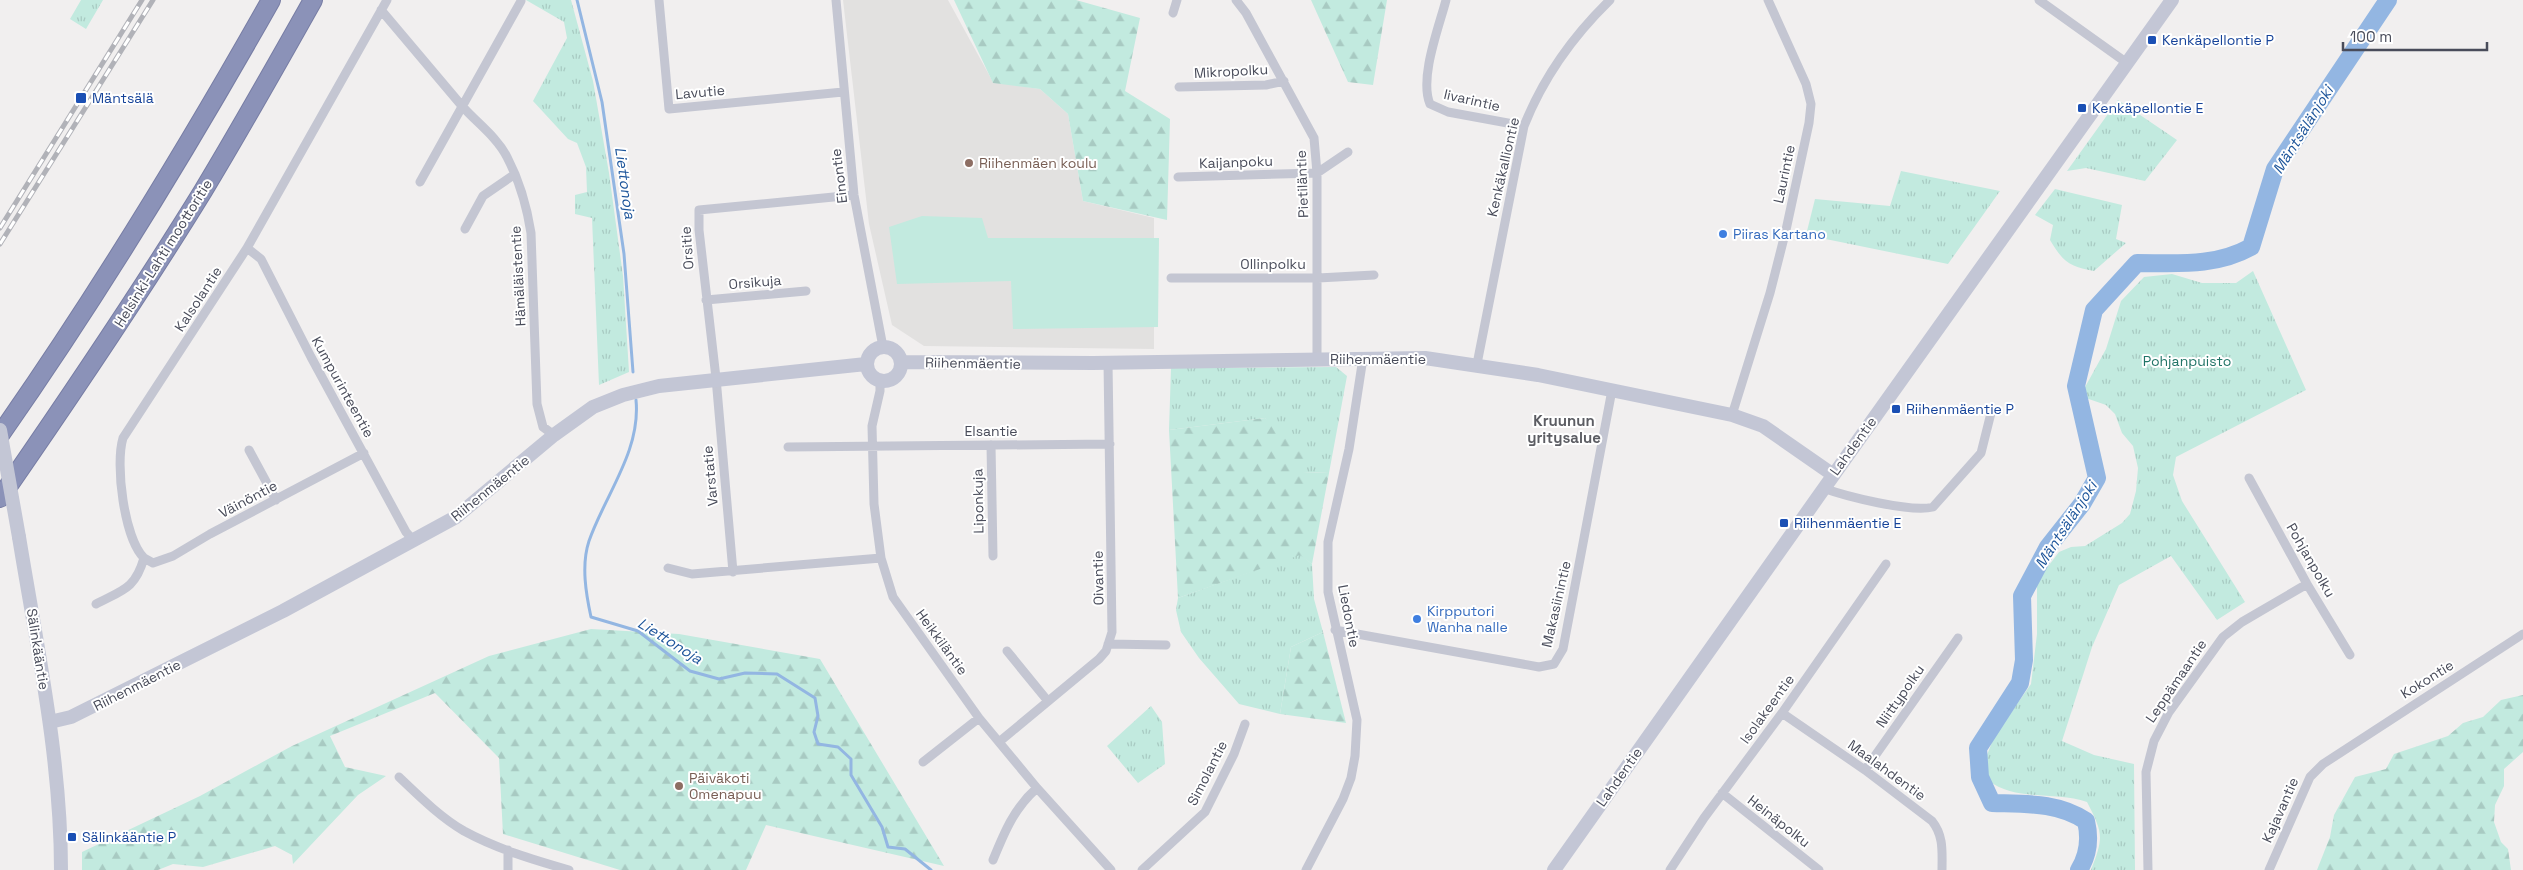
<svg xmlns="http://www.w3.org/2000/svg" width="2523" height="870" viewBox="0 0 2523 870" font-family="'Space Grotesk',sans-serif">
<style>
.education{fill:#e2e1e0}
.grass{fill:url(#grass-tufts)}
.forest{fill:url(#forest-firs)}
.garden{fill:#c2eadf}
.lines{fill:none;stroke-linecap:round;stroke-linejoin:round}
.stream{stroke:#93b6e2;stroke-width:3}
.river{stroke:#93b6e2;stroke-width:18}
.highway-casing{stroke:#777da4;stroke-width:20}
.street{stroke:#c4c6d2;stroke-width:9}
.secondary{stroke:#c3c6d5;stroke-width:14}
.highway{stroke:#8b92b8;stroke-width:18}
.rail-casing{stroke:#b1b2b8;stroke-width:5}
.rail{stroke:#fff;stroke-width:3;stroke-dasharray:9;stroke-linecap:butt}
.secondary-bridge{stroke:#c3c6d5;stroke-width:14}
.transit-dot{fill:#1a4fb4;stroke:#fff;stroke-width:2}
.education-dot{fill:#8d6e63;stroke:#fff;stroke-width:2}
.shop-dot{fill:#3f7fe0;stroke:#fff;stroke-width:2}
.labels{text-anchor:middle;stroke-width:4;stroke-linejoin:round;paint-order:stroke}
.transit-label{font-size:14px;fill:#164399;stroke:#fff;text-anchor:start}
.street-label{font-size:14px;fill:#494c5a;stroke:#fff}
.education-label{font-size:14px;fill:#785e54;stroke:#fff;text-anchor:start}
.shop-label{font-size:14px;fill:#366cbe;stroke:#fff;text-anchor:start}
.park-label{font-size:14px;fill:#217467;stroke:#fff}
.water-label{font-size:15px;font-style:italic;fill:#1c549a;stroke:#fff}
.neighbourhood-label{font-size:15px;font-weight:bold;fill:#5c5d63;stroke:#fff}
</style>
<defs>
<pattern id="grass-tufts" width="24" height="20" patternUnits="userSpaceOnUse" patternTransform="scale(1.25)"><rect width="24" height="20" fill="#c2eadf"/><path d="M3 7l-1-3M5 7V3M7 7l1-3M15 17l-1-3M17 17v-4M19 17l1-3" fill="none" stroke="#a8cac2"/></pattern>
<pattern id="forest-firs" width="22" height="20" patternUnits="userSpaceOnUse" patternTransform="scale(1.25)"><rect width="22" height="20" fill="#c2eadf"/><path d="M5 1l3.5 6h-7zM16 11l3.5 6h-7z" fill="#a8cac2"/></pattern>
</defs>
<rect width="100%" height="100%" fill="#f1efef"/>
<!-- education -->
<path class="education" d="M843 0H948L993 82 1040 89 1068 114 1083 201 1154 218V349L924 346 892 325 869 224Z"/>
<!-- grass -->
<path class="grass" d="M81 0H103L86 29 70 19Z
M526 0H571L593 81 609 173 623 276 629 372 599 385 592 218 575 214V195L587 192 586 167 577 143 568 139 533 101 567 38 564 22Z
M2118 100 2177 140 2145 181 2086 168 2067 171Z
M1901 171 2000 191 1948 264 1806 235 1815 199 1890 206Z
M2055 189 2122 205 2116 239 2126 243 2094 271C2070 267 2063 262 2050 240L2053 225 2035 215Z
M2253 271 2306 390 2176 457 2173 475 2182 501 2245 602 2217 620 2171 556 2119 585 2092 647 2062 741 2094 755 2134 764 2135 870H2091C2104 837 2103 833 2087 802 2055 791 2015 802 1988 780L1987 755 1994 737 2031 684 2037 634V581L2059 552 2071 547 2085 546 2122 523 2130 514 2136 491 2138 468 2133 446 2122 433 2115 414 2106 405 2083 397 2084 389 2106 349 2121 301 2144 277 2172 274 2202 283H2236Z
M1336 367 1347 376 1329 473 1303 472 1265 418 1169 430 1171 368Z
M1300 554 1312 564 1314 599 1323 632 1291 647 1280 714 1239 704 1199 658 1181 632 1176 610 1178 598Z
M1151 706 1162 722 1165 764 1138 783 1107 746Z"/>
<!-- forest -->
<path class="forest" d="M954 0H1076L1140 18 1125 91 1170 119 1167 220 1083 201 1068 114 1040 89 993 83Z
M1311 0H1387L1373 85 1348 82Z
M1265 418 1304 453 1303 472 1329 473 1312 564 1300 555 1178 598 1169 430Z
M591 629 679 634 820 659 944 866 766 825 746 870H620L503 834 499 758 435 693 330 736 345 767 386 776 358 795 293 864 292 855 275 846 203 867 173 864 158 870H82V852L200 796 292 746 489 656Z
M1323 632 1346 723 1280 714 1291 647Z
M2523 695V752L2504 769V786L2495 805 2494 822 2501 842 2508 849 2511 870H2317L2330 837 2334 815 2355 777 2386 769 2394 754 2448 736 2463 723 2483 717 2501 700Z"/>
<!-- garden -->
<path class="garden" d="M922 216 982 218 988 238H1159L1158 327 1013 329 1011 281 897 284 889 227Z"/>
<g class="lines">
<!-- stream -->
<path class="stream" d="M577 0 602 102 624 254 633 372
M636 400C641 451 605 495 589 541 581 565 586 594 591 617L638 631 690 671 719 679 745 673 777 674 815 698 818 716 814 732 818 744 838 747 851 759V775L882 827 888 847 905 849 931 870"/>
<!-- river -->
<path class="river" d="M2079 870C2089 854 2090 838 2086 821 2058 802 2025 804 1992 803L1980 777 1978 748 2020 683 2024 660 2022 596 2048 547 2082 504 2097 478 2076 386 2094 310 2137 263C2177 263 2215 267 2251 247L2275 169 2388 0"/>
<!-- highway casing -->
<g class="highway-casing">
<path id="highway" d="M0 435C98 295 187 149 271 0
M0 498C70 397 139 295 203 191 241 128 277 64 313 0"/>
</g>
<!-- street -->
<path class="street" d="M659 0 669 109 843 92
M836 0 854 195 883 347
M1236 0 1246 13 1314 138 1317 173V358
M1446 0C1439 27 1419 78 1430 104L1448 112 1524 126
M2039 0 2127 63
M381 10C408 42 435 74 462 106 477 123 497 137 507 157 519 180 527 207 531 233L537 404 543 427 554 435
M1173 13 1177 0
M1179 87 1266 85 1284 81
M1178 177 1317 173 1348 152
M420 182 521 1
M465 229 483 196 515 174
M247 248 261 259 311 357 406 532 414 541
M1171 278H1318L1374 275
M706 300 806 291
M1477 364 1524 126C1543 78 1573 36 1610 0
M880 381V391L872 426 874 504 881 558 893 597 979 718 1037 788 1111 870
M1732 415 1770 293 1786 230 1809 123 1811 104 1806 84 1768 0
M991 445 993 556
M788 447 1110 444
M249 450 276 500
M2249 478 2307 584 2350 655
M1823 488C1845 496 1911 513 1933 507L1981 453 1992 409
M144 558 153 563 173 556 210 534 364 453
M668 568 692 574 881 558
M733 572 716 378 699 230V210L854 195
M96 604C123 590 135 589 144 558 124 538 115 464 123 438L247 248 387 0
M1335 630 1539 667 1554 664 1563 649 1612 390
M1108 644 1166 645
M1007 651 1047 700
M1782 713 1865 770 1932 821C1944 836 1942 852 1942 870
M999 742 1099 659 1106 651 1112 632 1108 363
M923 762 979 718
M1865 770 1958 638
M399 777C419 796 440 817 464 831 497 849 534 860 569 870
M1722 793 1819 870
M993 860C1004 833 1014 808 1037 788
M508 870V850
M1142 870 1205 812 1234 754 1245 724
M1306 870 1343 799 1351 778 1355 756 1357 720 1328 592V542L1349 449 1363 358
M1670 870 1704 818 1782 713 1886 564
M2148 870 2146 772 2154 741 2169 712 2223 637 2242 622 2307 584
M2269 870 2310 777 2323 764 2523 634"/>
<!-- secondary -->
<path class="secondary" d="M867 364a17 17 0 1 1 34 0a17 17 0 1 1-34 0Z
M901 362 1093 363 1425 358 1538 375 1732 415 1763 426 1832 474
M19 537C37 647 61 758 61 870
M50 722 71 717 283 611 456 517 554 435 593 407 623 395 659 386 866 364
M1554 870C1759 579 1965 290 2172 0"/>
<!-- highway -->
<use href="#highway" class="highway"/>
<!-- rail casing -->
<g class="rail-casing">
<path id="rail" d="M0 228 142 0
M0 244 153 0"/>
</g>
<!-- rail -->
<use href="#rail" class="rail"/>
<!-- secondary-bridge -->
<path class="secondary-bridge" d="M0 430 19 537"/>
</g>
<!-- markers -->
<g class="transit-dot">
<rect x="2147" y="35" width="10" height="10" rx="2.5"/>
<rect x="75" y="92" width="12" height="12" rx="2.5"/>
<rect x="2077" y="103" width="10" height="10" rx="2.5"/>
<rect x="1891" y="404" width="10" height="10" rx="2.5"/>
<rect x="1779" y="518" width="10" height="10" rx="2.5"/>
<rect x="67" y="832" width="10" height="10" rx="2.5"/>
</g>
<g class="education-dot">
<circle cx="969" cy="163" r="5"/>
<circle cx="679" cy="786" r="5"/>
</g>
<g class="shop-dot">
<circle cx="1723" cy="234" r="5"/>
<circle cx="1417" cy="619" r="5"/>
</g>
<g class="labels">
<!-- transit labels -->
<g class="transit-label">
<text x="2162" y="45">Kenkäpellontie P</text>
<text x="92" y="103">Mäntsälä</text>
<text x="2092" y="113">Kenkäpellontie E</text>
<text x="1906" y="414">Riihenmäentie P</text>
<text x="1794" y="528">Riihenmäentie E</text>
<text x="82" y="842">Sälinkääntie P</text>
</g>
<!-- street labels -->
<g class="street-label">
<text transform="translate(1231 71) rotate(-3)" y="5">Mikropolku</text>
<text transform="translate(700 92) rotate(-5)" y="5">Lavutie</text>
<text transform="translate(1472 100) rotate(13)" y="5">Iivarintie</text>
<text transform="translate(1236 162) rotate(-2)" y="5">Kaijanpoku</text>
<text transform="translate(1503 167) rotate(-77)" y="5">Kenkäkalliontie</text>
<text transform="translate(1784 174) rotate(-78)" y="5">Laurintie</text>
<text transform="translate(839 176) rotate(-97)" y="5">Einontie</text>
<text transform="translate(1302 184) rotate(-92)" y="5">Pietiläntie</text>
<text transform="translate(687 248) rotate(-94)" y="5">Orsitie</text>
<text transform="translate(163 253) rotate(-58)" y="5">Helsinki-Lahti moottoritie</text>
<text x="1273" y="269">Ollinpolku</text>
<text transform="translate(518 276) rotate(-93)" y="5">Hämäläistentie</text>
<text transform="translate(755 282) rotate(-5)" y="5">Orsikuja</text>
<text transform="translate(198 299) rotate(-57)" y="5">Kalsolantie</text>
<text x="1378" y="364">Riihenmäentie</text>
<text transform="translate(973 363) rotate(1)" y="5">Riihenmäentie</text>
<text transform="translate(343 387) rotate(61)" y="5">Kumpurinteentie</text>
<text x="991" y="436">Elsantie</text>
<text transform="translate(1853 446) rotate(-54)" y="5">Lahdentie</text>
<text transform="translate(710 476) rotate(-95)" y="5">Varstatie</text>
<text transform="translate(490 488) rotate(-39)" y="5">Riihenmäentie</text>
<text transform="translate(248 499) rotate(-28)" y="5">Väinöntie</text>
<text transform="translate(978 501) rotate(-91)" y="5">Liponkuja</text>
<text transform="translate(2311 560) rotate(60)" y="5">Pohjanpolku</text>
<text transform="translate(1098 578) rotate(-91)" y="5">Oivantie</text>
<text transform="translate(1556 604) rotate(-77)" y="5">Makasiinintie</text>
<text transform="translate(1349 616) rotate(79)" y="5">Liedontie</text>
<text transform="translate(942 642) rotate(54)" y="5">Heikkiläntie</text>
<text transform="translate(38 649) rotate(81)" y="5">Sälinkääntie</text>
<text transform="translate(2427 679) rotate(-32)" y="5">Kokontie</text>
<text transform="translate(2176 681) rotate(-56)" y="5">Leppämaantie</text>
<text transform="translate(137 685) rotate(-27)" y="5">Riihenmäentie</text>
<text transform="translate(1900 696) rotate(-55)" y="5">Niittypolku</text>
<text transform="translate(1767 709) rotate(-54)" y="5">Isolakeentie</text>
<text transform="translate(1887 770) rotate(36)" y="5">Maalahdentie</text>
<text transform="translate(1207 773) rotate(-63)" y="5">Simolantie</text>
<text transform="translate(1619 777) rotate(-55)" y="5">Lahdentie</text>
<text transform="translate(2280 810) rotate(-66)" y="5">Kajavantie</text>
<text transform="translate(1779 821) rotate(38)" y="5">Heinäpolku</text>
</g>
<!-- education labels -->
<g class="education-label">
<text x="979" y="168">Riihenmäen koulu</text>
<text x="689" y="783">Päiväkoti<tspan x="689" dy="16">Omenapuu</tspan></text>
</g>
<!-- shop labels -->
<g class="shop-label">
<text x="1733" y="239">Piiras Kartano</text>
<text x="1427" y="616">Kirpputori<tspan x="1427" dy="16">Wanha nalle</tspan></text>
</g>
<!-- park labels -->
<g class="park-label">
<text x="2187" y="366">Pohjanpuisto</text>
</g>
<!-- water labels -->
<g class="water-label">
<text transform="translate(2303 130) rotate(-58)" y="5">Mäntsälänjoki</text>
<text transform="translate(625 183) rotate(82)" y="5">Liettonoja</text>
<text transform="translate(2066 525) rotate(-57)" y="5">Mäntsälänjoki</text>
<text transform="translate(670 641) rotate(32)" y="5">Liettonoja</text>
</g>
<!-- neighbourhood labels -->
<g class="neighbourhood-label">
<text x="1564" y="426">Kruunun<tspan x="1564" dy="17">yritysalue</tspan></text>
</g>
</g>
<!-- scale -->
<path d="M2343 42v8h144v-8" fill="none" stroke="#494c5a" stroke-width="2.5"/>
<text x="2350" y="42" font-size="15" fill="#494c5a" stroke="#ffffff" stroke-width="4" paint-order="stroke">100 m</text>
</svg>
